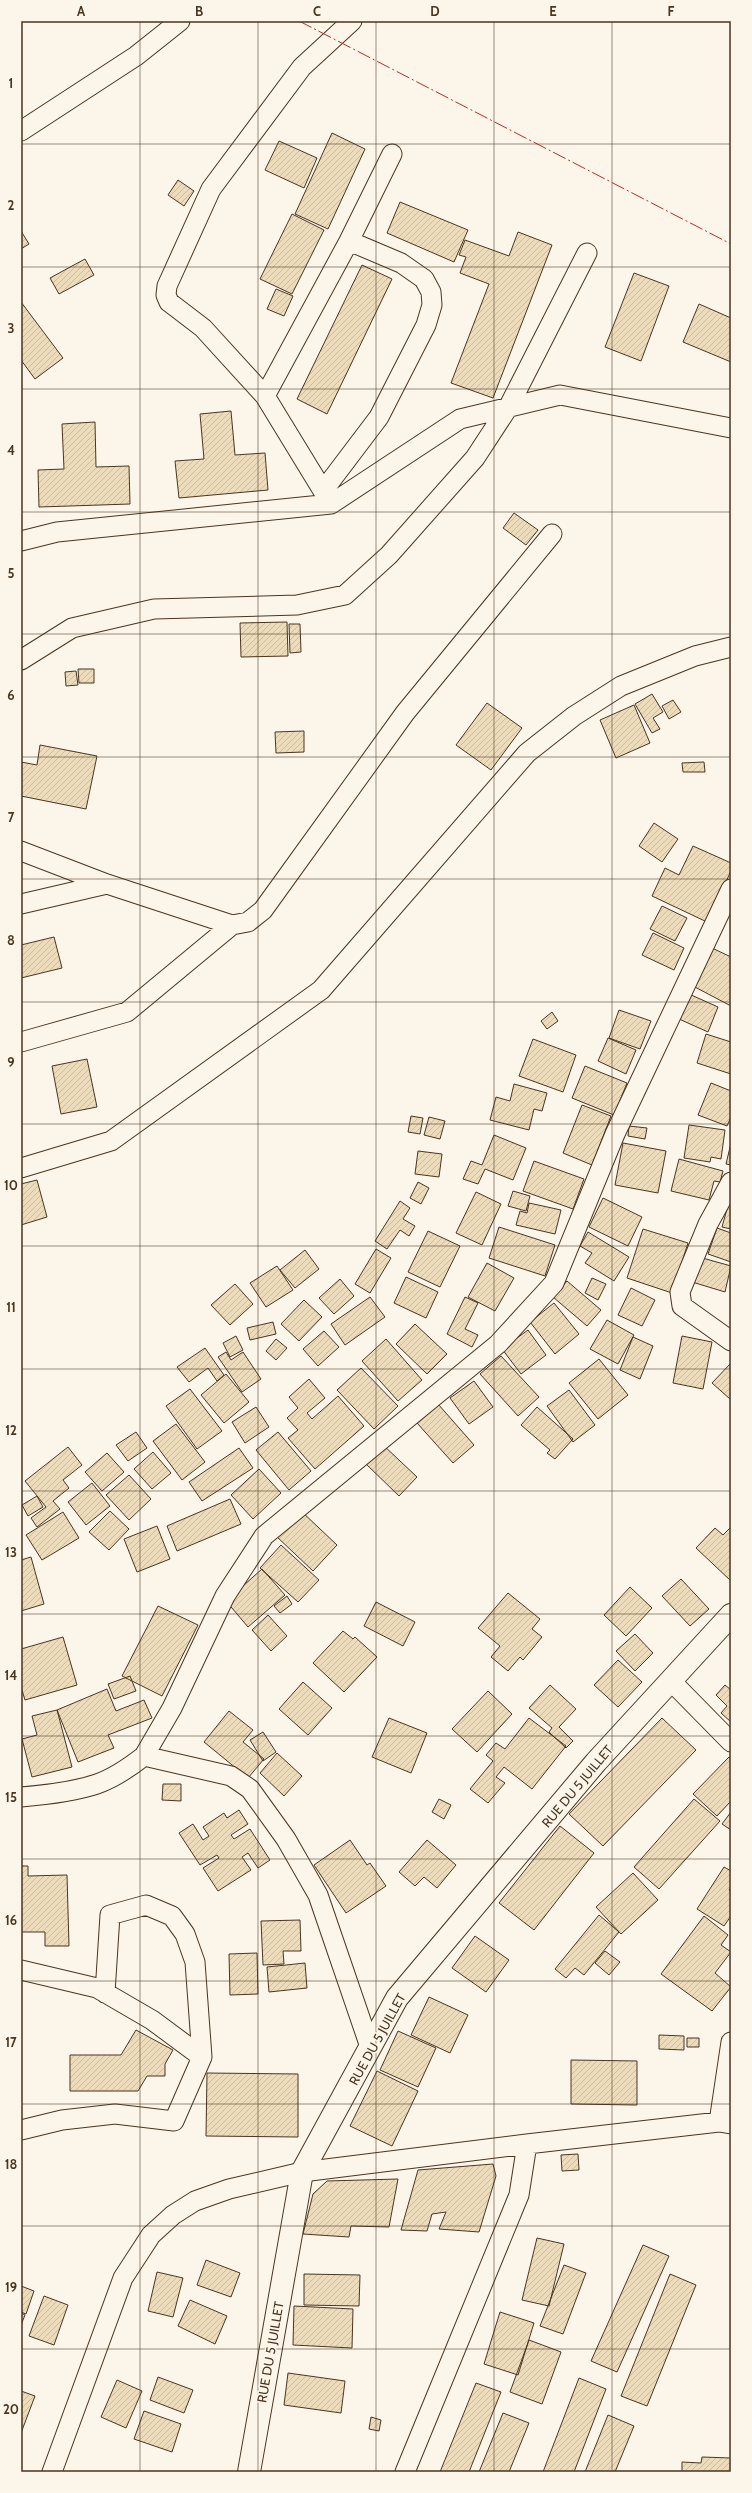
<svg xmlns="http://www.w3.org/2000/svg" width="752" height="2493" viewBox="0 0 752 2493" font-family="Cabin,sans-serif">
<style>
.building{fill:url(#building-hatch);stroke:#4a3520}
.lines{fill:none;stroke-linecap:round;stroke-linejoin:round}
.minor-casing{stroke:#4a3520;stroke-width:21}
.tertiary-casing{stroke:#4a3520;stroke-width:24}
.minor{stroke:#fbf6e9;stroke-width:19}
.tertiary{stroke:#fbf6e9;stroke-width:22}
.power{stroke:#c62828;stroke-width:1;stroke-dasharray:14 3 2 3;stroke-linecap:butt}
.grid{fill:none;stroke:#4a3520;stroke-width:1;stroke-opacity:0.55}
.labels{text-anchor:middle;stroke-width:3;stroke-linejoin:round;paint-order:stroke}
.street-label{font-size:13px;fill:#4a3520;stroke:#fbf6e9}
.neatline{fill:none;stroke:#4a3520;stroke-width:1.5}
.grid-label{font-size:13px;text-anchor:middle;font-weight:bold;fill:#4a3520}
</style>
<defs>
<pattern id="building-hatch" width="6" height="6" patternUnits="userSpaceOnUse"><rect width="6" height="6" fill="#ecdcbc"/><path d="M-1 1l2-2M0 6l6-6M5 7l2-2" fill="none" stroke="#ccbda1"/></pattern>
</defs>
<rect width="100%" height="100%" fill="#fbf6e9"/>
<!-- building -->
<path class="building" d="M332 133 365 149 328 229 295 214Z
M279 141 317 158 304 188 265 170Z
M178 180 194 191 184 206 168 195Z
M400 202 468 230 454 262 387 233Z
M292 214 324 230 292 294 260 279Z
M21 231 29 244 21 249Z
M518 232 552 245 493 398 451 383 489 284 460 273 466 257 459 255 465 240 509 256Z
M85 259 94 275 59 294 50 278Z
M362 265 392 279 327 414 297 399Z
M634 273 669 286 641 361 605 347Z
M276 289 293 296 284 316 267 309Z
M21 302 63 358 35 379 21 360Z
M699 304 731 318V362L683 342Z
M231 411 235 455 265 453 268 490 179 498 175 461 204 459 200 414Z
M95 422 96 467 129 466 130 504 39 507 38 470 64 469 62 424Z
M514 513 538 530 526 545 503 528Z
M287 622 288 656 241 657 240 623Z
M289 624H300L301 652 290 653Z
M78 669H94V683H79Z
M76 671 78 685 66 686 65 672Z
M652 694 663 712 653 718 660 729 652 733 635 704Z
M673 700 681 712 669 719 662 706Z
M487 703 522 728 491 770 456 745Z
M634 705 650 743 616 758 600 720Z
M304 731V752L276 753 275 732Z
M40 745 97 756 86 809 21 796V762L37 765Z
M704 762 705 772H683L682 763Z
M654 823 678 839 662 862 639 846Z
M693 846 731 863V871L707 922 652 896 665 868 679 875Z
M662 906 687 918 675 941 650 929Z
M653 933 684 948 674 970 642 955Z
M54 937 62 968 21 978V945Z
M712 948 731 957V1006L693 986Z
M689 994 718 1007 708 1032 679 1019Z
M619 1010 651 1021 640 1049 609 1038Z
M552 1012 558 1021 547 1029 541 1021Z
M706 1034 731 1042V1074L697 1063Z
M608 1038 636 1050 626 1074 598 1061Z
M533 1039 576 1055 563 1092 519 1076Z
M87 1059 97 1107 61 1114 52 1066Z
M585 1066 627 1083 614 1115 572 1098Z
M711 1083 731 1091V1117L727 1126 698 1115Z
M514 1084 547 1093 542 1111 534 1109 529 1130 490 1120 496 1097 510 1101Z
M582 1105 611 1116 592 1165 563 1153Z
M411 1116 423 1118 420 1134 408 1132Z
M429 1117 445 1121 440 1139 424 1135Z
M689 1125 725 1130 721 1159 711 1157 710 1162 684 1158Z
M629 1126 647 1128 645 1139 628 1136Z
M494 1135 526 1148 513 1180 485 1169 478 1184 463 1179 471 1161 482 1165Z
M623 1143 666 1151 658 1193 615 1185Z
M731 1143V1165L726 1164Z
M418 1151 442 1154 439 1177 415 1174Z
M679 1159 723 1171 720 1182 714 1181 709 1200 671 1191Z
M534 1161 584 1179 573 1209 523 1191Z
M37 1180 47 1217 21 1225V1184Z
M418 1182 429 1188 421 1204 410 1198Z
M513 1191 530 1196 526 1211 508 1206Z
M476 1192 501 1204 482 1245 456 1233Z
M603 1198 642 1217 628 1246 589 1227Z
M730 1198H731V1229L722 1227Z
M400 1201 410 1208 403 1219 415 1226 409 1236 400 1230 387 1249 375 1241Z
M529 1203 561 1210 555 1234 516 1225 520 1211 527 1213Z
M499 1227 555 1245 545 1276 489 1258Z
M717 1228 731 1233V1262L708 1254Z
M643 1229 688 1243 672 1293 627 1278Z
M428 1231 460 1246 440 1287 408 1272Z
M588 1232 629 1257 614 1281 585 1263 592 1253 580 1246Z
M376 1249 391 1258 370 1293 355 1284Z
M305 1250 319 1269 295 1288 280 1270Z
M699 1257 731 1266 725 1292 692 1282Z
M487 1263 514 1278 495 1311 468 1297Z
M277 1266 293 1290 266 1307 250 1283Z
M406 1277 438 1292 426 1318 394 1303Z
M592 1278 606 1284 598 1300 585 1293Z
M340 1279 354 1296 334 1314 319 1298Z
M567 1281 601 1310 587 1326 553 1297Z
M235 1284 253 1304 230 1325 211 1305Z
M631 1288 655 1300 642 1326 618 1315Z
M370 1297 385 1317 345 1345 331 1324Z
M465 1297 478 1303 465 1329 478 1335 472 1347 447 1334Z
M304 1300 322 1317 299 1341 281 1324Z
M554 1303 579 1334 555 1354 530 1322Z
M607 1320 634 1335 618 1364 590 1349Z
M273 1322 276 1334 250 1340 247 1328Z
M415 1324 447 1354 427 1374 396 1344Z
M528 1330 546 1355 521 1374 502 1349Z
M324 1331 339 1347 318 1366 303 1349Z
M236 1336 243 1350 230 1357 223 1343Z
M682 1336 712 1342 703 1389 673 1383Z
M633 1337 653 1346 640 1379 620 1370Z
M276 1339 287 1348 276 1360 266 1351Z
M386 1339 422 1380 398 1401 362 1361Z
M205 1348 224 1375 217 1381 208 1368 189 1382 177 1367Z
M226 1352 231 1360 243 1352 261 1379 242 1392 218 1357Z
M501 1356 539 1397 518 1416 480 1374Z
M599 1359 628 1395 598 1419 569 1383Z
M731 1363V1399H730L712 1383Z
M361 1368 398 1406 374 1429 337 1390Z
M226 1374 249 1402 224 1423 201 1395Z
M309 1379 325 1398 307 1413 312 1419 338 1396 364 1426 315 1469 288 1438 298 1430 287 1418 298 1408 289 1397Z
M474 1381 493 1407 469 1424 450 1398Z
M190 1389 222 1431 197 1449 166 1406Z
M569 1390 595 1425 573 1442 547 1406Z
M438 1404 474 1445 453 1463 417 1423Z
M256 1407 269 1427 245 1443 232 1422Z
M537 1407 573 1439 555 1459 547 1453 550 1450 521 1425Z
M176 1424 205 1462 182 1480 153 1441Z
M136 1432 147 1448 128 1461 116 1445Z
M278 1432 311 1471 289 1490 256 1450Z
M382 1444 417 1477 399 1496 364 1462Z
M68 1447 82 1465 63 1480 69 1488 53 1501 60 1509 37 1527 31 1518 46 1507 25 1481Z
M239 1448 253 1468 202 1501 189 1482Z
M153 1452 171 1473 152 1489 134 1469Z
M107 1453 124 1472 102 1491 85 1472Z
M259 1469 281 1493 253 1519 231 1495Z
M129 1475 151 1499 129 1520 106 1495Z
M92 1483 110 1506 86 1525 68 1502Z
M37 1496 43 1507 28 1516 22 1505Z
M230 1499 241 1524 177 1551 167 1526Z
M300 1510 337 1545 313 1571 276 1536Z
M110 1511 129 1529 109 1550 89 1532Z
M63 1512 79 1538 42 1560 26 1535Z
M157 1526 170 1559 137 1572 124 1539Z
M731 1527V1581L696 1548 715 1528 723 1535Z
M281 1545 319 1580 298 1602 260 1568Z
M31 1557 44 1604 21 1611V1560Z
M262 1569 285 1595 248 1627 226 1601Z
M681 1579 709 1609 690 1626 662 1596Z
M630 1587 652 1608 626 1636 604 1615Z
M508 1593 540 1619 532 1629 542 1637 523 1660 520 1657 508 1671 491 1657 500 1646 478 1628Z
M287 1596 292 1604 280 1613 274 1606Z
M376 1602 415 1622 403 1646 364 1626Z
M158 1606 198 1625 162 1696 122 1676Z
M268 1615 287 1636 271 1651 252 1630Z
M343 1631 353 1639 355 1637 377 1657 344 1692 313 1663Z
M635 1634 653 1653 635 1671 616 1651Z
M63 1637 77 1685 25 1700 21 1687V1649Z
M618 1660 642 1682 618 1707 594 1685Z
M130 1676 136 1691 114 1699 108 1684Z
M303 1682 332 1708 308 1735 279 1709Z
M550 1685 576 1709 559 1727 573 1741 566 1748 549 1732 552 1728 529 1708Z
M725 1685 731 1690V1722L721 1713 727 1706 716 1695Z
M107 1689 116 1711 144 1700 152 1718 108 1735 114 1748 78 1762 57 1710Z
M488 1691 512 1714 477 1752 452 1729Z
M57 1710 72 1767 32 1777 22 1739 37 1735 32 1716Z
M229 1711 253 1730 243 1742 264 1759 248 1778 204 1742Z
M389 1718 427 1733 411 1773 372 1757Z
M529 1718 566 1746 532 1789 504 1767 496 1777 505 1783 488 1803 470 1789 493 1761 486 1755 496 1743 505 1749Z
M662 1718 696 1750 603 1846 569 1814Z
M263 1732 276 1752 263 1761 250 1740Z
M277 1753 302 1776 284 1796 260 1773Z
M729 1757 731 1760V1801L717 1816 693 1794Z
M163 1784H181V1801L162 1800Z
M439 1799 451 1805 444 1819 432 1812Z
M694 1799 720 1821 659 1889 634 1867Z
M239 1810 248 1824 231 1835 234 1839 250 1829 270 1860 258 1868 248 1853 242 1857 251 1870 218 1891 203 1868 219 1858 217 1855 200 1865 179 1833 193 1824 203 1840 209 1836 203 1827 224 1813 227 1818Z
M731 1812V1830L722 1824Z
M560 1826 594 1853 534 1930 499 1903Z
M350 1840 367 1865 370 1863 386 1886 346 1913 314 1865Z
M427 1840 456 1865 437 1888 424 1877 415 1886 399 1872Z
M21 1866H28V1876L67 1875 69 1946H45V1932H21Z
M724 1867 731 1871V1887L729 1890 731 1892V1916L724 1926 697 1909Z
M633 1873 658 1900 621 1934 596 1907Z
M599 1915 619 1932 584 1975 575 1968 566 1978 555 1969Z
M704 1916 728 1935 721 1945 731 1952 715 1973 731 1987 712 2011 661 1974Z
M300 1920 301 1951H283L284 1964 263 1965 261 1921Z
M475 1936 509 1960 486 1992 452 1968Z
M605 1951 620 1962 609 1975 595 1963Z
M257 1953 258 1994 230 1995 229 1954Z
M305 1963 307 1988 269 1992 267 1967Z
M429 1997 468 2015 450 2053 411 2035Z
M136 2030 173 2050 165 2064V2076H147L138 2091H70V2055H121Z
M398 2031 436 2048 418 2087 380 2070Z
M659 2035 684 2036V2050L659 2049Z
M687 2038H699V2047H687Z
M571 2060 637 2061V2105L571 2104Z
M377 2071 418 2091 392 2146 350 2126Z
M207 2073 298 2074V2137L206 2136Z
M578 2154 579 2170 562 2171 561 2155Z
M493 2164 496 2176 479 2232 439 2229 446 2212 432 2214 427 2231 401 2230 418 2170Z
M398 2179 389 2227 351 2226 349 2237 303 2234 313 2194 327 2181Z
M537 2238 564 2244 549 2306 522 2300Z
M643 2245 669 2256 617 2372 591 2361Z
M206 2260 240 2273 231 2297 197 2285Z
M564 2265 586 2273 563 2334 540 2326Z
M157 2272 183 2278 173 2317 148 2311Z
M304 2274 360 2275 359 2306 304 2305Z
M670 2274 696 2285 647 2406 621 2396Z
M21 2286 34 2291 26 2314 21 2312Z
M44 2296 68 2305 54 2345 29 2336Z
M190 2300 227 2316 215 2344 178 2326Z
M294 2306 353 2309 352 2348 293 2345Z
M500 2312 534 2323 518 2375 484 2364Z
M21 2313 25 2315 21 2325Z
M529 2340 561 2352 542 2404 510 2392Z
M288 2373 345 2381 341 2413 284 2405Z
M158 2377 193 2390 184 2413 150 2400Z
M579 2378 606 2389 574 2472H543Z
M117 2380 142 2391 126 2428 101 2417Z
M476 2383 501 2392 469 2472H440Z
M21 2391 35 2396 21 2433Z
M144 2411 181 2424 172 2452 134 2439Z
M503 2413 529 2423 509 2472H479Z
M608 2415 634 2426 615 2472H585Z
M371 2417 381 2420 379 2431 369 2429Z
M702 2457 731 2458V2472H682V2462L701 2463Z"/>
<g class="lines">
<!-- minor casing -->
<g class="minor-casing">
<path id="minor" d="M21 131 136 56 180 21
M265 396 349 241 392 154
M323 491 379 417 426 325 432 305 431 292 424 279 401 263 349 241
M331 504 265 396 203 328 169 302 166 295 167 286 211 189 302 67 352 21
M21 541 57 532 331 504 460 419 560 395 731 428
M21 660 72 628 154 609 297 605 345 595 389 555 475 458 509 406 587 253
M21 851 107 884 232 925 248 922 263 910 405 713 552 534
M21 904 107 884
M21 1042 127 1012 232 925
M21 1168 111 1141 321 990 527 753 574 716 621 686 695 656 731 647
M731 1182 708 1224 680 1292 682 1306 731 1341
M671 1681 731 1742
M144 1756 172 1708 225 1596 264 1536 498 1344 554 1283 615 1134 731 889
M21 1797C45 1795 73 1792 97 1784 114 1778 130 1767 144 1756L231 1776 250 1789 286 1839 318 1895 370 2047
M21 1970 97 1988 152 2020 202 2057
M719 2122 731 2042
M21 2130 62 2120 115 2114 174 2121 202 2057 195 1962 185 1934 172 1916 146 1905 110 1915 105 1993
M52 2472 123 2278 151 2235 173 2215 195 2201 229 2189 302 2172 527 2144 719 2122 731 2124
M405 2472 519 2195 527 2144"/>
</g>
<!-- tertiary casing -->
<g class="tertiary-casing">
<path id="tertiary" d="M249 2472 302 2172 397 1998 596 1762 731 1615"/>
</g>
<!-- minor -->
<use href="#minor" class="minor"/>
<!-- tertiary -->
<use href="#tertiary" class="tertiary"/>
<!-- power -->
<path class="power" d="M299 21 731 244"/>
</g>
<!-- grid -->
<path class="grid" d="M140 21V2472M258 21V2472M376 21V2472M494 21V2472M612 21V2472M21 144H731M21 267H731M21 389H731M21 512H731M21 634H731M21 757H731M21 879H731M21 1002H731M21 1124H731M21 1246H731M21 1369H731M21 1491H731M21 1614H731M21 1736H731M21 1859H731M21 1981H731M21 2104H731M21 2226H731M21 2349H731"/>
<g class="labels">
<!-- street labels -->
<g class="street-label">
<text transform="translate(577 1786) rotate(-50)" y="5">RUE DU 5 JUILLET</text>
<text transform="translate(377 2039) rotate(-61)" y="5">RUE DU 5 JUILLET</text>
<text transform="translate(270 2352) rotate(-80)" y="5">RUE DU 5 JUILLET</text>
</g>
</g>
<!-- border -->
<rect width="752" height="2493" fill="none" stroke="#fbf6e9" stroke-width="44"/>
<rect x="22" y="22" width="708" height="2449" class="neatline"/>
<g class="grid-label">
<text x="81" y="16">A</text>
<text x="199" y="16">B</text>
<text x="317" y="16">C</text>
<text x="435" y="16">D</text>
<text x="553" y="16">E</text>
<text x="671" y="16">F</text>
<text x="11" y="88">1</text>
<text x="11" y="210">2</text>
<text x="11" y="333">3</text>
<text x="11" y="455">4</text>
<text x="11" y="578">5</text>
<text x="11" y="700">6</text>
<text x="11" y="822">7</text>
<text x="11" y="945">8</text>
<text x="11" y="1067">9</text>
<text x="11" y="1190">10</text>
<text x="11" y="1312">11</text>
<text x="11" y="1435">12</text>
<text x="11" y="1557">13</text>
<text x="11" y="1680">14</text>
<text x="11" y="1802">15</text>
<text x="11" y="1925">16</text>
<text x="11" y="2047">17</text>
<text x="11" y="2169">18</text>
<text x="11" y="2292">19</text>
<text x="11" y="2414">20</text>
</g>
</svg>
